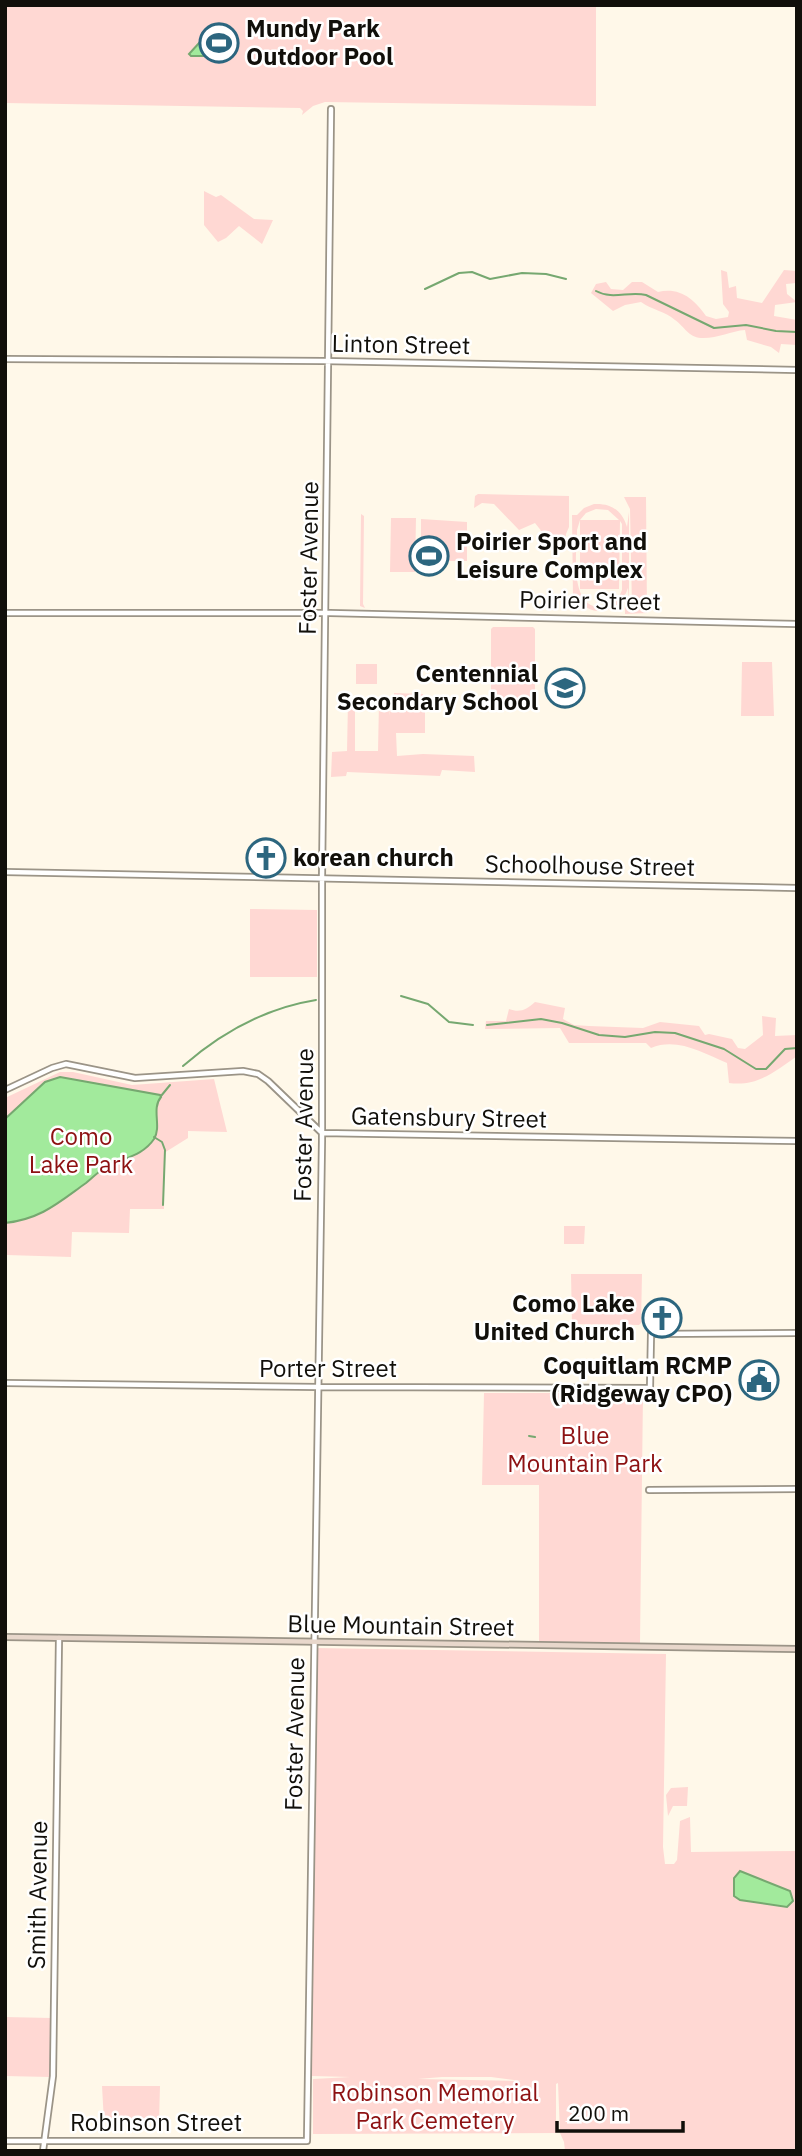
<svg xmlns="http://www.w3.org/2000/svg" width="802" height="2156" viewBox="0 0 802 2156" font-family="'IBM Plex Sans',sans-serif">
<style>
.green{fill:#ffd8d3;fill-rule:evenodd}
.water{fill:#a2ea9c;stroke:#76a870;stroke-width:2}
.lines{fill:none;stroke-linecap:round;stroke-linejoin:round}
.stream{stroke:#76a870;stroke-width:2}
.tertiary-casing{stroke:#9b9487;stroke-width:8}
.secondary-casing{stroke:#9b9487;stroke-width:8}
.tertiary{stroke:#fff;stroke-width:4.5}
.secondary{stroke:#e8d7cb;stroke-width:4.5}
.labels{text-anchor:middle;stroke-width:5;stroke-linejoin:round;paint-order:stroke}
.poi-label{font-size:24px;font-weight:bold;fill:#110f0a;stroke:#fff;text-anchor:start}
.street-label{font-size:24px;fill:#110f0a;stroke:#fff}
.park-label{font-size:24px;fill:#8d1112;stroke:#fff}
</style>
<rect width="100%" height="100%" fill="#fff8e9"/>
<!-- green -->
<path class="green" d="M5 5H596V106L325 102 313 106 302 115 303 111 300 108 5 103Z
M204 191 216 197 221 195 254 219 273 220 262 244 239 226 226 238 218 242 204 225Z
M721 270 727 272 729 288 736 286 737 298 762 303 784 270 797 271 796 283 786 284 787 294 797 302 775 305 774 316 797 320V345L781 344 779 353 771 347 747 340 745 330C731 331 716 339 701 338 688 337 685 327 675 320 665 311 652 310 641 302L625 305 613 311 591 293 596 284 606 282 611 289 623 290 632 282H642L658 292C680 287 694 299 706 316L716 319 728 317 729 312 723 304Z
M478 494 569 496V527L566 534 564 552H558L535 523 519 530 494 504 482 503 474 508 475 496Z
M624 497H646L647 613 625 614V606L632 607 630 509Z
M594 504C612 503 622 511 627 527L629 512V601L628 588C620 612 594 620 577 599H573L572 515H577L584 508ZM596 509 608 510 619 520H580L586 513ZM580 520V589H619L620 521 622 524V590C619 599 612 606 602 607 568 609 577 551 577 530Z
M361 514 364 516 363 604 365 608 360 606Z
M391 518H416L415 572H390Z
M421 519 467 522V561H421Z
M493 627H533L535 629V699L533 701H493L491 699V629Z
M742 662H772L774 716H741Z
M356 664H377V684H356Z
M394 693 423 694V704H394Z
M355 701V751H378L379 702 389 703V716L390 706H425V733H396L397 756 423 754 474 756 475 772 442 770 440 776 347 772 346 776 331 777 332 752 347 751 348 702Z
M250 909 317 910V977H250Z
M535 1002 565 1008 563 1019 574 1025 589 1026 643 1028 660 1022 699 1026 705 1035 709 1034 732 1039 738 1048 745 1049 763 1035 762 1016 776 1018 775 1036 797 1035V1056C776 1071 757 1087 729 1083L727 1063C703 1053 677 1037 651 1048L646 1043H569L560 1028 485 1029 486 1021H506L509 1009C520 1013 526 1010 535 1002Z
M60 1072H73L132 1085 214 1079 227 1132 188 1131V1138L164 1153V1209H130L129 1233 72 1232 71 1257 7 1255 5 1098Z
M564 1226H585L584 1244H564Z
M571 1274H642L641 1323 639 1325 572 1324Z
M484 1393H643L640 1643 539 1642V1485H482Z
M316 1648 666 1654 663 1847 665 1864H674L677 1860 680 1821 690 1817 691 1852 797 1851V2151H565L564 2142 560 2133 558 2083 556 2084V2133L313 2134V2079L350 2077 312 2076ZM442 2077H491L522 2081 418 2079Z
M688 1787 687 1806H673L668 1816 666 1795 671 1788Z
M5 2017 51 2018 50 2077 5 2076Z
M102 2086H160L159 2122H104Z"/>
<!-- water -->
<path class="water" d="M218 32 225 40 232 41 231 47 225 46 217 53 207 43Z
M200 42 212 53 209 56H191L189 54Z
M60 1077 160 1095 161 1097C151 1109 162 1126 154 1139 142 1157 121 1158 103 1169 97 1173 92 1178 86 1183 58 1203 41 1219 5 1223V1119L45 1082Z
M740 1871 790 1891 793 1901 787 1907 740 1900 734 1896V1878Z"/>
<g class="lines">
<!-- stream -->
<path class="stream" d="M425 289 459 273 472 272 490 279 522 273 546 274 566 279
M596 291C612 300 629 291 646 295L714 328 746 325 776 331 797 332
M401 996 428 1004 449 1022 473 1025
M487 1025 541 1019 562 1023 599 1035 625 1037 655 1032 675 1033 724 1049 756 1069H766L785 1049 797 1048
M183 1066C221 1033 266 1008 316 1000
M161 1096 170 1085
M154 1137 162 1142 165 1150 163 1205
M529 1436 535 1437"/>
<!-- tertiary casing -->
<g class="tertiary-casing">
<path id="tertiary" d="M5 359 323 361 797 370
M5 613H330L797 624
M5 872 797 888
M5 1090 52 1068 66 1064 135 1078 243 1071 258 1074 268 1081 322 1133 797 1141
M5 1383 318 1387 650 1388 651 1334 797 1333
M649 1490 797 1489
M5 2141H307L322 1141V878L331 109
M43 2151 53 2076 59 1638"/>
</g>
<!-- secondary casing -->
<g class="secondary-casing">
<path id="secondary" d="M5 1637 797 1649"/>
</g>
<!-- tertiary -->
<use href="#tertiary" class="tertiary"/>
<!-- secondary -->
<use href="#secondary" class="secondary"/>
</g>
<!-- icons -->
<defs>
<g id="stadium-ring" transform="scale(2.0125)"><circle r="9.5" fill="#fff" stroke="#2c667f" stroke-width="1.5"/><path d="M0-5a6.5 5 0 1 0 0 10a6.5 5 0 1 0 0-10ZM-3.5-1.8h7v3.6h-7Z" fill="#2c667f"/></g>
<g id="school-ring" transform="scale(2.0125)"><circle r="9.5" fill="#fff" stroke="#2c667f" stroke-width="1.5"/><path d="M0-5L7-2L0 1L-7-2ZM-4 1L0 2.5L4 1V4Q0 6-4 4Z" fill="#2c667f"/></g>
<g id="church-ring" transform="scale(2.0125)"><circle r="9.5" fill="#fff" stroke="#2c667f" stroke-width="1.5"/><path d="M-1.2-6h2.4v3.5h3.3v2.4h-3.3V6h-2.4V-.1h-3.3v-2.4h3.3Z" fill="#2c667f"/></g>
<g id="civic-ring" transform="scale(2.0125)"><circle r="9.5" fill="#fff" stroke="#2c667f" stroke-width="1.5"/><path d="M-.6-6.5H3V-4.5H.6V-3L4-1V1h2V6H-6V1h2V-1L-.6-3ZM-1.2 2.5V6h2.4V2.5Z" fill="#2c667f"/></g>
</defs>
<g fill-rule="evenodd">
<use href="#stadium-ring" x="219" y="43"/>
<use href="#stadium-ring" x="429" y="556"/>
<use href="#school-ring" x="565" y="688"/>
<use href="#church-ring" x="266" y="858"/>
<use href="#church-ring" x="662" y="1318"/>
<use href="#civic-ring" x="759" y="1380"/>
</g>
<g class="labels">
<!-- poi labels -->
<g class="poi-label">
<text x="246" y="37">Mundy Park<tspan x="246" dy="28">Outdoor Pool</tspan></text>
<text x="456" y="550">Poirier Sport and<tspan x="456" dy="28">Leisure Complex</tspan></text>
<text x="538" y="682" text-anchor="end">Centennial<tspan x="538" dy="28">Secondary School</tspan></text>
<text x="293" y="866">korean church</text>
<text x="635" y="1312" text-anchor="end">Como Lake<tspan x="635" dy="28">United Church</tspan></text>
<text x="732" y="1374" text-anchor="end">Coquitlam RCMP<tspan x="732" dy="28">(Ridgeway CPO)</tspan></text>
</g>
<!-- street labels -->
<g class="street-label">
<text transform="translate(401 345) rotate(1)" y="8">Linton Street</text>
<text transform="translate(309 558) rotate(-89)" y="8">Foster Avenue</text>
<text transform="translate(590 601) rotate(1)" y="8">Poirier Street</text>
<text transform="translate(590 866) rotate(1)" y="8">Schoolhouse Street</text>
<text transform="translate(449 1118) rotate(1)" y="8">Gatensbury Street</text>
<text transform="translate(304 1125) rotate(-89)" y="8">Foster Avenue</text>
<text x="328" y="1377">Porter Street</text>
<text transform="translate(401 1626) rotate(1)" y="8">Blue Mountain Street</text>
<text transform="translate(295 1734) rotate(-89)" y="8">Foster Avenue</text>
<text transform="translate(38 1895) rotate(-89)" y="8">Smith Avenue</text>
<text x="156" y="2131">Robinson Street</text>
</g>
<!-- park labels -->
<g class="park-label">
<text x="81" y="1145">Como<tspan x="81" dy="28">Lake Park</tspan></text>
<text x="585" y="1444">Blue<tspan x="585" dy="28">Mountain Park</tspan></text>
<text x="435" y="2101">Robinson Memorial<tspan x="435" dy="28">Park Cemetery</tspan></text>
</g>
</g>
<!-- border -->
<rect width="802" height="2156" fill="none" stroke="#110f0a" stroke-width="14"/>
<!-- scale -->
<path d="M557 2121v10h126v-10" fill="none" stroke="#110f0a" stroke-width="3.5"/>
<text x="568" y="2121" font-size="21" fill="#110f0a" stroke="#ffffff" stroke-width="5" paint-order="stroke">200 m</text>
</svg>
